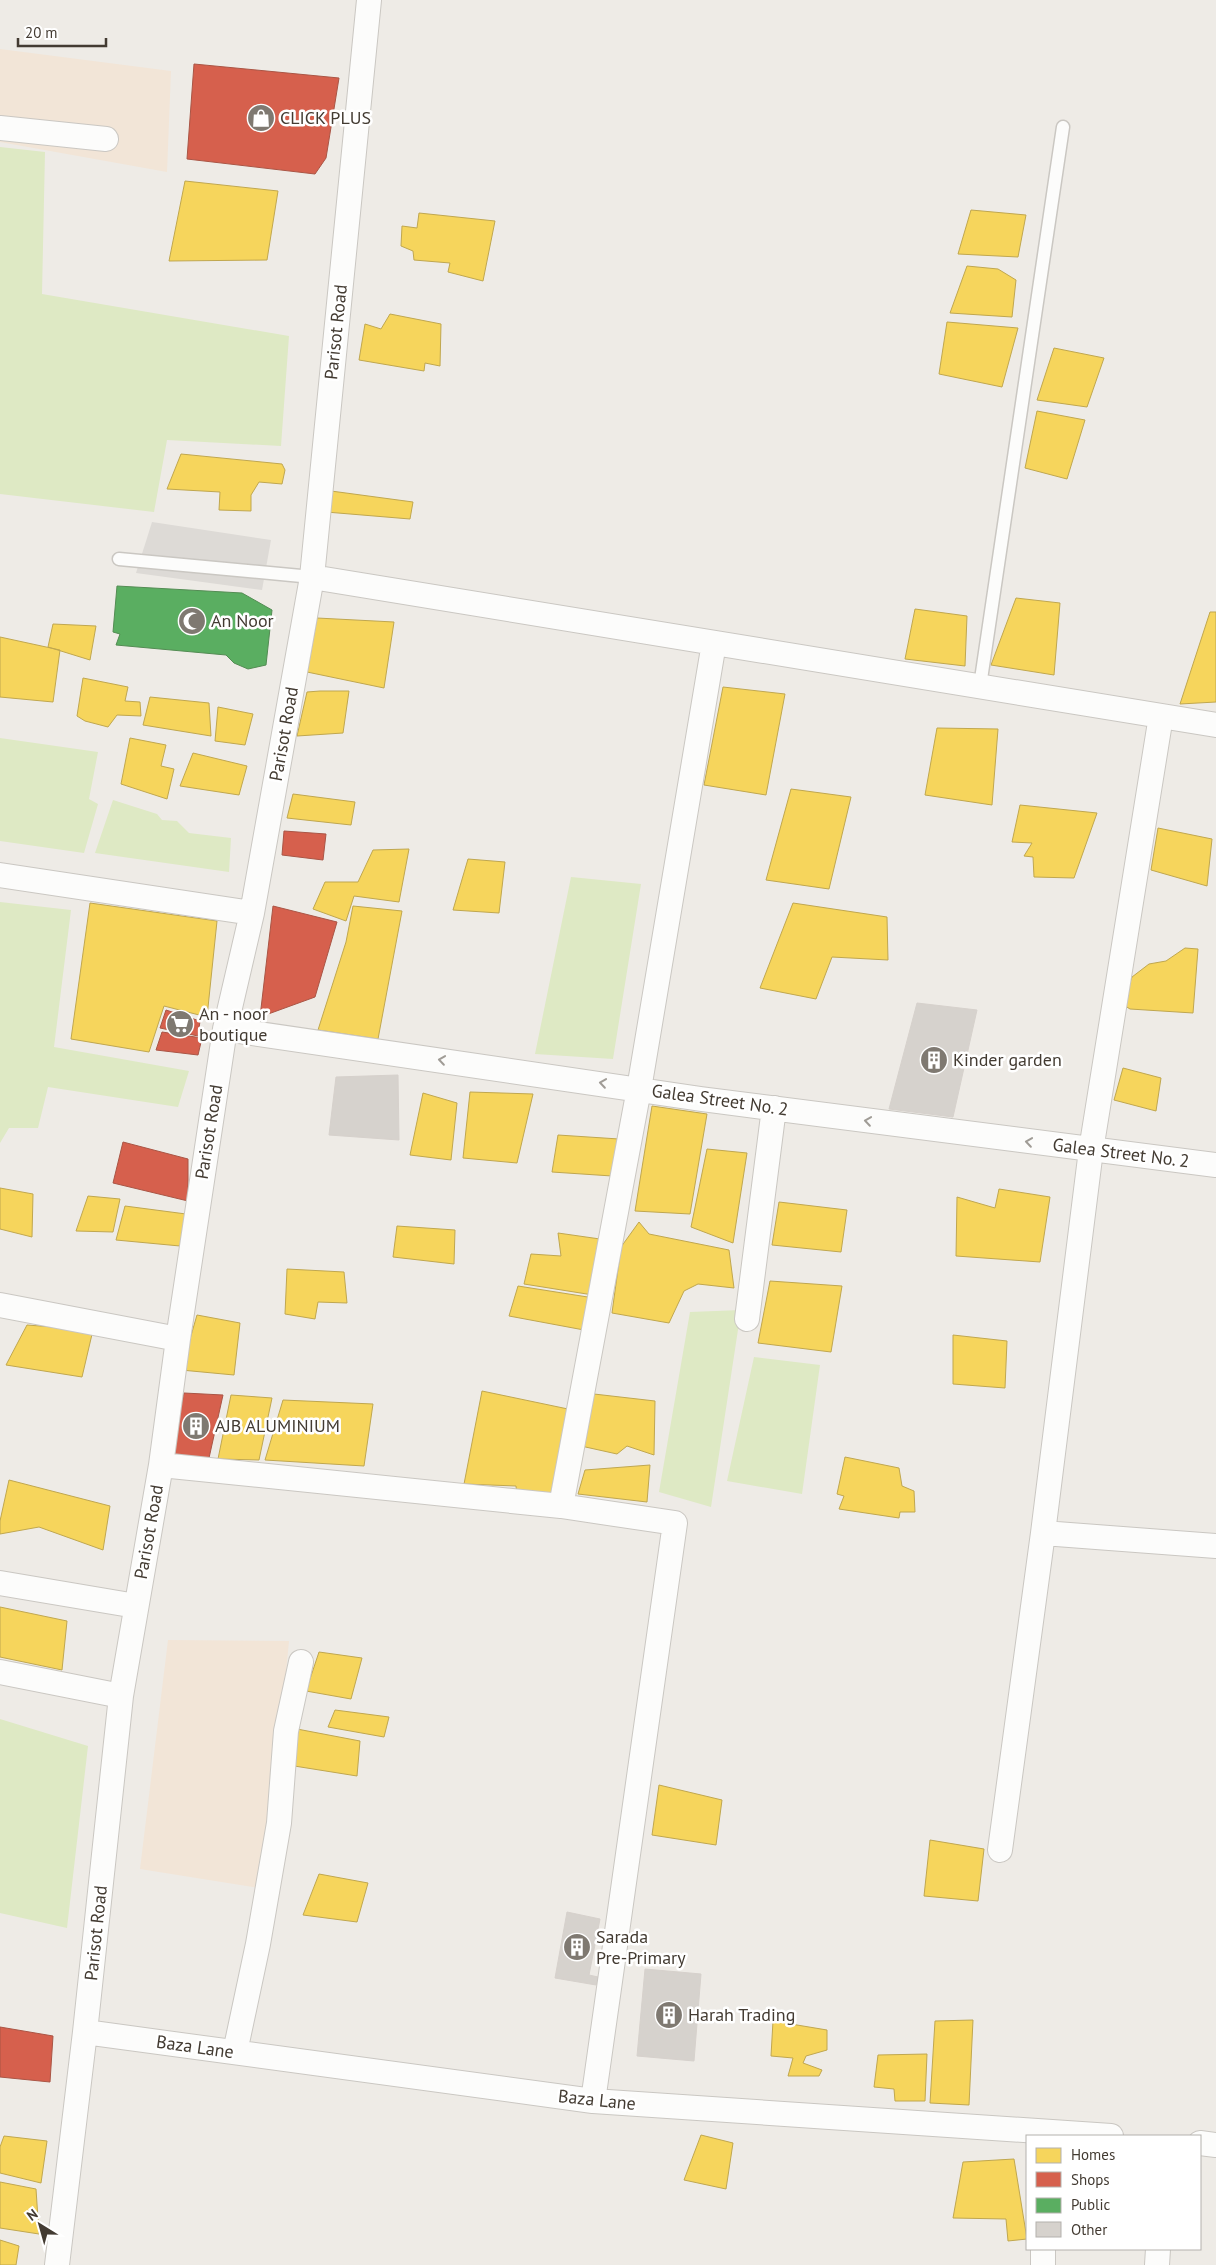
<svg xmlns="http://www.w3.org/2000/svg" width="1216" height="2265" viewBox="0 0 1216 2265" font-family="'PT Sans',sans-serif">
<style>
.commercial{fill:#f2e5d7}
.green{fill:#dee9c4}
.parking{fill:#dddad6}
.homes{fill:#f6d55c;stroke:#c0a74f}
.shops{fill:#d6604d;stroke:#aa5545}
.public{fill:#5aae61;stroke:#538c53}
.building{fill:#d6d2cd;stroke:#d6d1cc}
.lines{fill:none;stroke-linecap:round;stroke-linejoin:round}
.service-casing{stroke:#cac7c2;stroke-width:15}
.minor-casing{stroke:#cac7c2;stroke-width:26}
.service{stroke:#fcfcfb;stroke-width:12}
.minor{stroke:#fcfcfb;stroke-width:24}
.oneway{stroke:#a09c96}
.labels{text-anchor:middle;stroke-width:5;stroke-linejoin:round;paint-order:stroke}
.poi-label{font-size:18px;fill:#433b32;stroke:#fff;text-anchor:start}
.street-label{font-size:18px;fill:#433b32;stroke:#fff}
</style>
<rect width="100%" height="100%" fill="#eeebe6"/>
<!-- commercial -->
<path class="commercial" d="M0 49 171 71 167 172 0 142Z
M168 1640 289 1641 265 1889 140 1869Z"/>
<!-- green -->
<path class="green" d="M0 147 45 152 42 294 289 336 281 446 167 440 154 512 0 494Z
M0 738 98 752 89 799 98 804 84 853 0 841Z
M113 800 157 814 162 820 177 821 189 833 231 838 229 872 95 853Z
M571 877 641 884 613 1059 535 1054Z
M0 902 71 910 54 1047 189 1071 178 1107 48 1087 38 1128H9L0 1143Z
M741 1310 711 1507 659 1492 690 1312Z
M754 1357 820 1365 802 1494 727 1481Z
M0 1719 88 1746 67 1928 0 1913Z"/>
<!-- parking -->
<path class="parking" d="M152 522 271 540 262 590 136 573Z"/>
<!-- homes -->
<path class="homes" d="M185 181 278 191 267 260 169 261Z
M971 210 1026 215 1018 257 958 254Z
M419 213 495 221 483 281 448 272 450 263 414 260 413 251 401 246 402 226 417 228Z
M967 266 998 269 1016 280 1012 317 950 313Z
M390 314 441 324 440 366 425 363 424 371 359 360 365 324 381 329Z
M947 322 1018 328 1002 387 939 374Z
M1054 348 1104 358 1087 407 1037 400Z
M1037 411 1085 420 1067 479 1025 468Z
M181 454 282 464 285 470 282 484 259 482 251 495V511L219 510 220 492 167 489Z
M331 491 413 502 410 519 326 512Z
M1016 598 1060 603 1054 675 991 665Z
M915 609 967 616 965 666 905 659Z
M1210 612H1216V702L1180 704Z
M317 618 394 622 384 688 307 672Z
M53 624 96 626 90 660 48 647Z
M0 637 60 650 53 702 0 697Z
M83 678 128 687 125 701 140 702 141 716 117 715 108 727 85 721 77 716Z
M723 687 785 694 766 795 704 785Z
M320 691H349L343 733 297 736 307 692Z
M150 697 209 703 211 736 143 725Z
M218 707 253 714 245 745 215 741Z
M937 728 998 729 992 805 925 795Z
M130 738 166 745 161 766 174 769 167 799 121 784Z
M193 753 247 766 239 795 180 786Z
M791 789 851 797 829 889 766 880Z
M293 794 355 802 351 825 287 818Z
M1020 805 1097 813 1074 878 1034 877 1033 857 1024 856 1032 843 1012 842Z
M1158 828 1212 839 1207 886 1151 870Z
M409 849 399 902 354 896 346 921 313 909 325 882H358L373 850Z
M468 859 505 862 499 913 453 910Z
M90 903 217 921 207 1017 164 1006 149 1052 71 1039Z
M793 903 887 917 888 960 832 957 816 999 760 988Z
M353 906 402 911 378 1039 318 1030 346 942Z
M1185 948 1198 949 1193 1013 1130 1009 1122 1004 1132 977 1149 964 1166 961Z
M1123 1068 1161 1078 1156 1111 1114 1100Z
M470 1092 533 1094 517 1163 463 1158Z
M423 1093 457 1103 451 1160 410 1155Z
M652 1106 707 1114 690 1214 635 1211Z
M558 1135 619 1139 612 1176 552 1172Z
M707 1149 747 1153 733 1243 691 1227Z
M0 1188 33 1194 32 1237 0 1229Z
M999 1189 1050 1197 1040 1262 956 1256 957 1197 995 1208Z
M88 1196 120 1199 113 1232 76 1231Z
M779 1202 847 1210 841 1252 772 1245Z
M125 1206 186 1214 180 1246 116 1240Z
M639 1222 649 1234 729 1250 734 1288 698 1284 684 1291 669 1323 612 1313 621 1247Z
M397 1226 455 1230 454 1264 393 1257Z
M558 1233 600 1239 593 1295 524 1284 531 1254 561 1256Z
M287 1269 344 1272 347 1303 318 1302 315 1319 285 1314Z
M770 1281 842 1286 831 1352 758 1343Z
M518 1286 594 1298 584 1330 509 1316Z
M197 1315 240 1323 234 1375 181 1370Z
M27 1325 93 1330 82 1377 6 1365Z
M953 1335 1007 1341 1005 1388 953 1384Z
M482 1391 568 1409 554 1500 517 1495 516 1486 464 1484Z
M594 1394 655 1401 654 1455 627 1446 617 1454 581 1446Z
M231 1395 272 1398 259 1460 218 1459Z
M283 1400 373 1404 364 1466 265 1460Z
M845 1457 899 1468 902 1486 914 1491 915 1512H900L899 1518 839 1509 844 1496 837 1494Z
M650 1465 647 1502 578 1494 585 1470Z
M9 1480 110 1506 103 1550 39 1527 0 1534V1521Z
M0 1607 67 1621 62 1670 0 1657Z
M319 1652 362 1658 351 1699 306 1691Z
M335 1710 389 1717 384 1737 328 1727Z
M297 1729 360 1741 357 1776 288 1765Z
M659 1785 722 1800 716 1845 652 1835Z
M930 1840 984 1849 978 1901 924 1896Z
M319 1874 368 1883 357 1922 303 1915Z
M973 2020 969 2105 930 2103 935 2021Z
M773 2021 827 2030V2050L806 2056 803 2063 822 2070 819 2076H788L793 2058 771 2056Z
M927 2054 925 2101H895L894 2089 874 2087 878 2055Z
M701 2135 733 2143 726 2189 684 2180Z
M4 2136 47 2141 41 2183 0 2173V2147Z
M1014 2159 1027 2239 1008 2241 1006 2219 953 2218 963 2162Z
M0 2182 36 2189 39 2234 0 2228Z
M0 2240 19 2246 16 2265H0Z"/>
<!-- shops -->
<path class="shops" d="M194 64 339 78 326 158 315 174 187 159Z
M284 831 326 834 323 860 282 855Z
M273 906 337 922 315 997 260 1017Z
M166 1010 200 1021 198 1036 160 1028Z
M162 1032 202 1038 198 1055 156 1050Z
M123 1142 188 1159V1201L113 1183Z
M184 1393 223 1395 209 1458 170 1457Z
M0 2027 53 2036 50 2082 0 2077Z"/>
<!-- public -->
<path class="public" d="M117 586 242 593 272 610 266 665 248 669 234 663 226 655 116 645 120 634 113 632Z"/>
<!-- building -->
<path class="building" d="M917 1003 977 1010 953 1117 889 1109Z
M398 1075 399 1140 329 1135 336 1077Z
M567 1912 600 1919 589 1975 598 1977 596 1985 555 1978Z
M645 1969 701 1974 694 2061 637 2056Z"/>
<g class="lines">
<!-- service casing -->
<g class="service-casing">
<path id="service" d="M119 559 312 577
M980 686 1063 127"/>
</g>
<!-- minor casing -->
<g class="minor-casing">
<path id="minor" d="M0 128 106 139
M312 577 1216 725
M0 875 252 913
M225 1029 701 1099 1216 1165
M0 1305 178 1339
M747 1319 774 1108
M161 1465 561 1506 675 1523 593 2101
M561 1506 639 1089 714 643
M1043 1533 1216 1546
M0 1583 136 1606
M0 1672 121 1696
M1000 1850 1043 1533 1091 1150 1161 716
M85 2032 593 2101 1111 2136
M235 2052 258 1944 279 1823 286 1731 301 1662
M1200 2143 1216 2145
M1043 2249V2265
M57 2265 85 2032 121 1696 161 1465 178 1339 225 1029 252 913 312 577 369 0
M1157 2265 1158 2249"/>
</g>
<!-- service -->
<use href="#service" class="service"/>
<!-- minor -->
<use href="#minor" class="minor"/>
</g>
<!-- one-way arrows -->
<defs><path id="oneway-chevron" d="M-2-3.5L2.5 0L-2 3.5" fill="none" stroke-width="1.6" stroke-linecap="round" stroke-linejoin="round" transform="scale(1.25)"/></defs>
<g class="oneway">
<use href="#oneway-chevron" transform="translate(442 1060) rotate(-172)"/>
<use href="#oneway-chevron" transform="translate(603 1083) rotate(-172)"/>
<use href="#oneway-chevron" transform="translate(868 1121) rotate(-172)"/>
<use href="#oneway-chevron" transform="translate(1029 1142) rotate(-172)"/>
</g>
<!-- icons -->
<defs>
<g id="shop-disc" transform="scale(1.4375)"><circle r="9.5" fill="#7f7971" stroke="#fff"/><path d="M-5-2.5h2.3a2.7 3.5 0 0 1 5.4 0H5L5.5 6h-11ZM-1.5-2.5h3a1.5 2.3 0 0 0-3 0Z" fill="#fff"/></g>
<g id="mosque-disc" transform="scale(1.4375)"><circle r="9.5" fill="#7f7971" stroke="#fff"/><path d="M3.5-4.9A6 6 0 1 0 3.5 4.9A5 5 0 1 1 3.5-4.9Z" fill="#fff"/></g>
<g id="supermarket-disc" transform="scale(1.4375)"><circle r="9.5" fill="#7f7971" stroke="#fff"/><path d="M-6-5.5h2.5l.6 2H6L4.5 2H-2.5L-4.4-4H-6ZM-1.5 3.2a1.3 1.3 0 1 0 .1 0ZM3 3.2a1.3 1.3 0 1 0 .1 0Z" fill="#fff"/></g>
<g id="building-disc" transform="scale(1.4375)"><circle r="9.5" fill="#7f7971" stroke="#fff"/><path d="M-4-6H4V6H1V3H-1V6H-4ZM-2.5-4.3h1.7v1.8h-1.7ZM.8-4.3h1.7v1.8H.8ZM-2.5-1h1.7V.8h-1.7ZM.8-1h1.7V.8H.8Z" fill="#fff"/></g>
</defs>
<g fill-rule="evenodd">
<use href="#shop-disc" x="261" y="118"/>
<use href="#mosque-disc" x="192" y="621"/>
<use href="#supermarket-disc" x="180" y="1024"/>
<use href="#building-disc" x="934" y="1060"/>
<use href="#building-disc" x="196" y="1426"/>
<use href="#building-disc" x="577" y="1947"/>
<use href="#building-disc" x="669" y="2015"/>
</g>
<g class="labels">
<!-- poi labels -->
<g class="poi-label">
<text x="280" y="124">CLICK PLUS</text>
<text x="211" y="627">An Noor</text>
<text x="199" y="1020">An - noor<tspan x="199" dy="21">boutique</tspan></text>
<text x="953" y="1066">Kinder garden</text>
<text x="215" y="1432">AJB ALUMINIUM</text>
<text x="596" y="1943">Sarada<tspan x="596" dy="21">Pre-Primary</tspan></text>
<text x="688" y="2021">Harah Trading</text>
</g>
<!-- street labels -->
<g class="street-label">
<text transform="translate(336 332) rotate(-84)" y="6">Parisot Road</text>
<text transform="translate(284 734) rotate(-80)" y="6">Parisot Road</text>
<text transform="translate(720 1100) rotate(8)" y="6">Galea Street No. 2</text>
<text transform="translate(209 1132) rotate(-81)" y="6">Parisot Road</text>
<text transform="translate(1121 1153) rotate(7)" y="6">Galea Street No. 2</text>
<text transform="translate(149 1532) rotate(-80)" y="6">Parisot Road</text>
<text transform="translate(96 1933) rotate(-84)" y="6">Parisot Road</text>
<text transform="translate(195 2047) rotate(8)" y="6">Baza Lane</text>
<text transform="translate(597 2100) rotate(6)" y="6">Baza Lane</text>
</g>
</g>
<!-- legend -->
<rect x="1026" y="2135" width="175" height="115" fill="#ffffff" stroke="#b4b1ad"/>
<rect x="1036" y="2148" width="25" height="15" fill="#f6d55c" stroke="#b4b1ad"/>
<text x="1071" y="2160" font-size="15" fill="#433b32">Homes</text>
<rect x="1036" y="2172" width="25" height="15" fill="#d6604d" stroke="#b4b1ad"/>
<text x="1071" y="2185" font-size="15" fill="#433b32">Shops</text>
<rect x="1036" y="2198" width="25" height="15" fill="#5aae61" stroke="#b4b1ad"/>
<text x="1071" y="2210" font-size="15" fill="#433b32">Public</text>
<rect x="1036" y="2222" width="25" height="15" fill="#d6d2cd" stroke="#b4b1ad"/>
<text x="1071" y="2235" font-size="15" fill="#433b32">Other</text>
<!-- north arrow -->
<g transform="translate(40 2225) rotate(323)" stroke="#ffffff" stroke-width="4" paint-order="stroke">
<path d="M0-4L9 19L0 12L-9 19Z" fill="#433b32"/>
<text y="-8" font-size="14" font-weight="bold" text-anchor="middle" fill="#433b32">N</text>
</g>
<!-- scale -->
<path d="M18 38v8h88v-8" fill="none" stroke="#433b32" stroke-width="2.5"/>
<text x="25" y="38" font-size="15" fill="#433b32" stroke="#ffffff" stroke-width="4" paint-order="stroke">20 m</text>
</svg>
